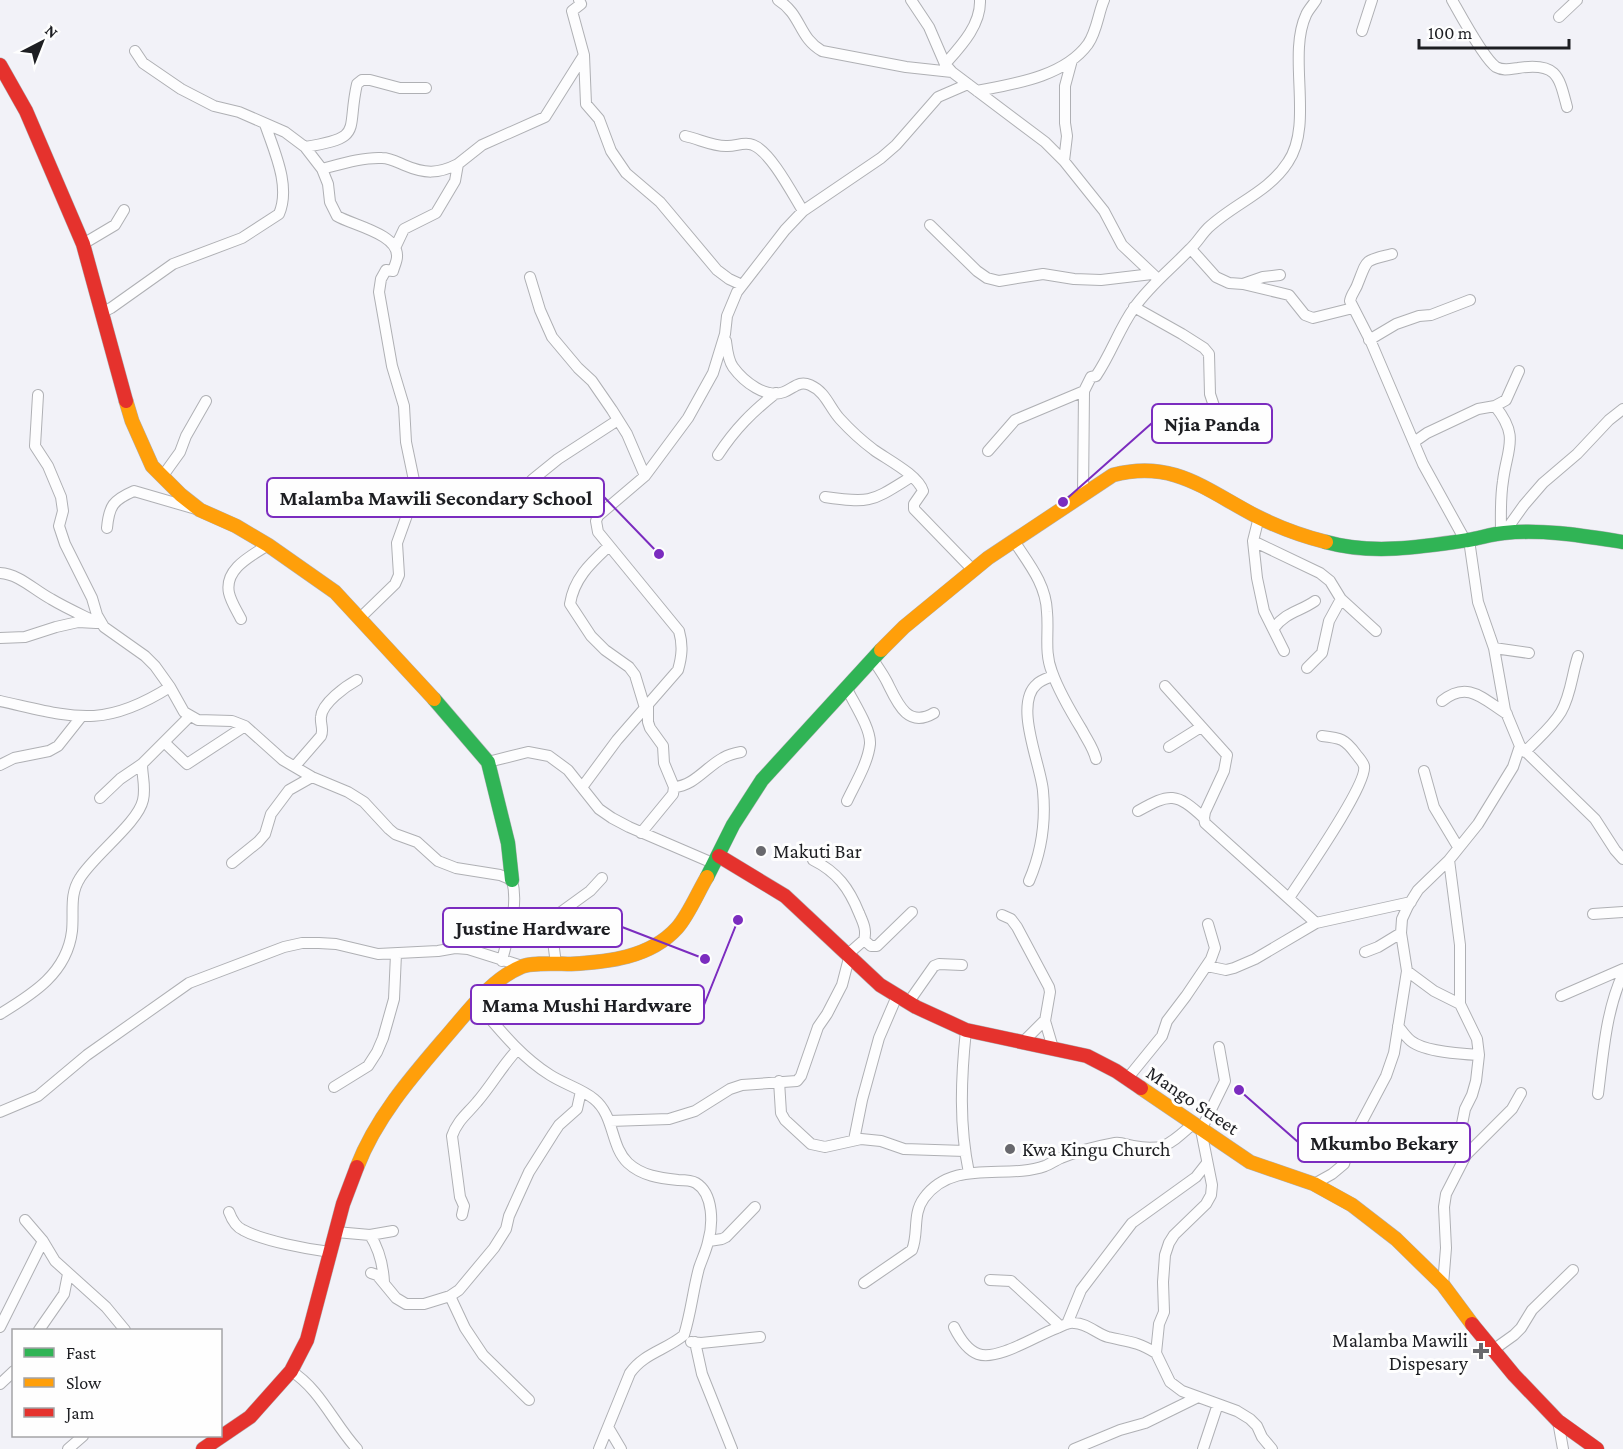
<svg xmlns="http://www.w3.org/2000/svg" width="1623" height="1449" viewBox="0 0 1623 1449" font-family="'Crimson Pro',serif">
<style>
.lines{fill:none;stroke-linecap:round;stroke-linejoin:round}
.street-casing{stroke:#afb0b4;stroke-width:12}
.fast-casing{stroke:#afb0b4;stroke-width:15}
.slow-casing{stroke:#afb0b4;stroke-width:15}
.jam-casing{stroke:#afb0b4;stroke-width:15}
.street{stroke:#fdfdfe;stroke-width:10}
.fast{stroke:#30b455;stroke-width:14}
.slow{stroke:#ff9f0a;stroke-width:14}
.jam{stroke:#e5322d;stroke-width:14}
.poi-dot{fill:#68686d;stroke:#fefefe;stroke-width:2}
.labels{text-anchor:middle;stroke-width:6;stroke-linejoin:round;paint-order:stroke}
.poi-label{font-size:20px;fill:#1d1e22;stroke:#fefefe;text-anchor:start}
.street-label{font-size:20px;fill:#1d1e22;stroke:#fefefe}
.leader{fill:none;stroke:#7b2cbf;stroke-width:2}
.callout-dot{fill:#7b2cbf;stroke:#fefefe;stroke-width:2}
.callout{fill:#fefefe;stroke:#7b2cbf;stroke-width:2}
.callout-label{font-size:21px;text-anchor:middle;font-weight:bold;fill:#1d1e22}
</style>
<rect width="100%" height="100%" fill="#f2f2f8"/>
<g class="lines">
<!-- street casing -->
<g class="street-casing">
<path id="street" d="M579 0 581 4 572 11 584 55 586 104 599 119 611 151 626 173 660 202 717 270 729 279 742 285
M778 0C802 15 798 37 822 51L906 67 952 72
M911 0 929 27 945 64 952 72 1045 142 1064 161 1104 211 1122 245 1158 279
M1452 0C1460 14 1484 59 1496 67 1503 71 1510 69 1518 68 1557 62 1559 76 1567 107
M1559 17 1577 0
M1362 31 1372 0
M135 51 143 63 181 89 214 106 239 112 285 132 305 147 322 169 328 184 330 202 337 216C352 225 399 234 397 257 397 261 394 267 393 271L386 270 381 279 379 292 392 366 404 406 406 442 416 490 397 543 399 575 395 584 360 618
M945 64C961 46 981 25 980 0
M977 91C1013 84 1064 77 1088 44 1097 31 1098 14 1104 0
M685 136C699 139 712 146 726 146 735 147 744 141 753 145 771 152 793 195 803 211
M305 147C365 137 346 132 357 84L362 80H370L400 88H426
M1064 161 1067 136 1065 123V86L1072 60
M322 169C341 164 363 157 382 158 390 158 397 162 404 165 425 174 438 174 458 164
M930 225 977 271 987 278 999 281 1043 274 1074 279 1101 280 1152 274
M83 244 115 225 124 210
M395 248 404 229 436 213 455 181 458 164 482 145 545 117 584 55
M1191 249 1216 277 1229 283 1243 284 1263 277 1280 275
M1392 254C1364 261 1368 258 1358 283 1356 290 1351 294 1350 301L1371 342 1423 464 1465 540
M530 277 540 310 552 337 578 368 592 381 612 410 627 434 645 476
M1243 284 1289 295 1305 315 1313 318 1353 308
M1134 307 1182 334 1204 348 1209 354 1210 394 1215 409 1211 426
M101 313 111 308 173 264 242 238 279 214C291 186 274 151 265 124
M1369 340 1396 324 1419 316 1431 315 1470 300
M726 341C727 349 728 360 733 367 744 382 766 399 784 392 794 388 799 380 810 385 826 392 829 407 840 419 850 430 862 441 874 450 888 460 918 475 923 491L914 504V509L973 570
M38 395 35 446 48 466 61 497 63 511 59 526 65 544 92 598 97 615 104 627 145 656 155 666 170 687 184 712 198 720 232 721 245 726 283 760 312 777 348 792 364 802 389 829 395 834 417 842 438 861 456 868 500 875 512 880C519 907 508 934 502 961
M1495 406C1520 437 1507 448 1503 481 1500 499 1501 516 1501 534
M1414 442 1427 433 1478 409 1495 406 1506 400 1519 371
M988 451 1015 420 1084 391
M718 455C735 429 752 412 776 393
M162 477 180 452 186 436 206 401
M532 480 558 459 618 420
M1083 495 1084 391 1091 377 1096 376C1111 354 1119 329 1134 308 1150 285 1171 269 1190 249 1197 243 1201 235 1208 228 1233 204 1269 192 1288 162 1314 124 1287 56 1306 15 1308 10 1313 5 1316 0
M825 497C872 504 872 501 911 477
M1259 517 1253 541 1257 578 1264 611 1284 651
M107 528C109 506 113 500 134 491L196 509
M1504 533 1524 505 1543 483 1577 454 1609 420 1623 409
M1469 540 1478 602 1494 648 1505 710 1520 746 1595 819 1615 850 1623 859
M1014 541C1029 564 1046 584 1047 612 1049 633 1044 652 1052 672 1059 692 1071 712 1082 730 1087 740 1093 747 1096 759
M1253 541 1320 573 1330 581 1341 599 1376 631
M609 546C591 563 574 578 570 604L591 636 605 650 629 667 635 675 645 708
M0 573C19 574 34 590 51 599 66 608 82 615 98 623
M241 619C237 611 231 602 229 593 224 569 251 556 268 545
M1274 628C1286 612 1299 612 1315 601
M0 638 25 637 56 627 78 622 96 623
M1494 648 1529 653
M872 658C877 666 883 674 887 682 897 702 907 729 934 713
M1307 668 1322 653 1329 621 1341 599
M1165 686 1227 755 1224 771 1205 812 1204 818 1205 823 1316 923
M846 687C853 702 871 728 870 744 868 763 855 784 847 801
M0 701C73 717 102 730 170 687
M1442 701C1468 680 1483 699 1507 714
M164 742 187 764 245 726
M1169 747 1201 727
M1525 752C1537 739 1552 727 1561 712 1571 695 1572 674 1578 656
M488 762 528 752 549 756 568 770 599 809 612 818 629 827 715 864
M0 765 14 758 49 751 58 746 81 717
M295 766 321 736C324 729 320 724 321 717 322 703 346 686 357 680
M1424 771 1434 807 1458 847
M583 786 617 740 678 670C682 656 683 645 679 631L598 532 596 521 598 516 645 476 688 418 713 373 725 334 727 316 737 292 785 230 803 211 881 158 896 145 938 97 968 84
M674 787C694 786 706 767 723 758 728 755 735 753 741 752
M100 798 120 779 142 764
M1138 811C1170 793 1176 792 1204 818
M641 833 673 794 674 787 664 763 663 746 650 728 648 722V704
M813 860C837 872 849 888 859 913 863 922 867 930 864 940L847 955
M1449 860 1460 945V1004L1477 1039 1479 1055 1476 1081 1472 1095 1465 1109 1462 1124 1466 1155
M232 863 258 842 265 834 271 814 289 790 312 777
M1029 881C1042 851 1046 823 1043 791 1041 765 1013 704 1037 684 1041 680 1048 678 1053 676
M1289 898C1302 878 1368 784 1364 766 1363 762 1359 758 1356 754 1345 739 1341 738 1322 736
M1593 914 1623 912
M1002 915 1011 919 1017 927 1049 987 1050 992 1045 1021 1053 1048
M864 940 871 946H877L912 912
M1365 952 1378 947 1401 933
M556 964 553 941 561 912 590 891 602 878
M1207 966 1226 970 1234 968 1255 959 1316 923 1411 902
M1407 971 1434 991 1460 1004
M1561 996 1623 969
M476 1002C499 1029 520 1056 550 1075 564 1084 582 1089 594 1099 615 1116 610 1146 628 1163 642 1176 660 1178 678 1180 684 1180 691 1180 696 1183 714 1194 713 1225 708 1242 706 1251 702 1259 699 1268 693 1290 691 1313 684 1335 666 1350 644 1353 630 1373L599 1449
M908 1003 934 966 939 964 962 965
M0 1014C33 994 67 973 72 931 74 912 69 895 80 878 94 855 138 823 143 800 146 787 142 776 142 764L189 717
M1398 1026C1402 1031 1406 1037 1411 1041 1425 1052 1461 1054 1479 1055
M966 1030C961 1078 959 1125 969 1173
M1022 1043 1045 1020
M1219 1047 1225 1081 1201 1130 1212 1185 1211 1195 1206 1204 1174 1235 1169 1243 1165 1255 1163 1282 1164 1312 1159 1324 1156 1353 1170 1382 1182 1391 1237 1411 1250 1419 1257 1426 1262 1437 1272 1449
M1127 1079 1162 1036 1167 1021 1186 996 1211 959 1215 948 1208 924
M779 1081 781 1113 785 1120 811 1144 825 1147 861 1139 881 1141 904 1149 965 1151
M334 1087 368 1066 377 1052 383 1038 394 999 396 954
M1598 1094C1603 1055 1606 1010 1623 974
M0 1112 38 1096 87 1055 189 983 284 947 302 943H319L336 944 378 954 438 951 455 948 468 949 522 966
M610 1121 669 1119 695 1111 730 1089 742 1085 797 1081 801 1076 818 1027 827 1014 842 985 849 958
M854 1140 862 1100 879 1038 897 996
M1314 1184 1332 1174 1344 1164 1350 1144 1386 1076 1394 1053 1407 971 1401 933 1402 919 1408 906 1418 890 1449 860 1478 824 1513 767 1520 746
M229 1212C232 1220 236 1227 243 1230 263 1241 307 1249 330 1252
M462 1215 464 1206 460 1197 452 1136C457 1121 467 1114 477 1102 491 1086 502 1066 517 1050
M25 1220 43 1241 55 1261 106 1307 125 1330
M336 1232 370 1235 393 1231
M370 1235C379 1249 383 1264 384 1282
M709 1241 722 1239 726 1237 755 1207
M371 1273 377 1275 396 1298 406 1304H424L450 1296 459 1290 494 1248 506 1229 509 1216 529 1172 553 1134 559 1125 577 1109 581 1091
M990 1280 1011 1281 1060 1326
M864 1283 912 1250C919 1233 912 1214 924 1198 953 1158 1006 1180 1045 1166 1050 1164 1056 1160 1061 1158 1075 1152 1099 1146 1115 1143 1121 1142 1127 1145 1133 1146 1164 1152 1170 1144 1193 1124
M1443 1285 1446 1248 1444 1207 1446 1194 1466 1155 1512 1109 1521 1093
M450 1296 465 1328 483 1355 529 1400
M1067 1324 1081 1290 1132 1223 1196 1177 1207 1163
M0 1327 43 1241
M954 1327C959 1337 967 1350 978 1354 998 1361 1037 1335 1057 1328 1062 1326 1069 1322 1074 1323 1087 1323 1097 1334 1108 1337 1129 1342 1136 1341 1156 1353
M39 1330 64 1294 68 1274
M691 1342 701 1343 760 1337
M695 1342 702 1374 732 1449
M1493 1350 1514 1335 1521 1328 1532 1310 1573 1270
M291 1371C320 1389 334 1424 357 1449
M0 1384 14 1371
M1558 1421 1563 1449
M608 1427 621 1449
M68 1449 83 1436
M1074 1449 1120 1430 1145 1423 1198 1397
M1203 1449 1218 1404"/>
</g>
<!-- fast casing -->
<g class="fast-casing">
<path id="fast" d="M1326 542C1372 555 1422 547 1468 540 1480 538 1492 534 1504 533 1544 529 1584 536 1623 542
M434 699 488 762 508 843 512 880
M707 877 733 825 762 780 881 650"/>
</g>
<!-- slow casing -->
<g class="slow-casing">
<path id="slow" d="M126 401 132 421 152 466 181 495 200 510 236 526 268 545 335 592 434 699
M881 650 904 627 988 558 1113 475C1173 459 1206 490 1256 516 1278 527 1302 536 1326 542
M1141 1088 1250 1162 1314 1184 1352 1205 1396 1239 1443 1285 1472 1324
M357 1167C377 1115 415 1073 450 1032 470 1009 492 979 521 967 531 962 558 964 571 964 607 962 650 958 677 928 688 916 698 892 707 877"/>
</g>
<!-- jam casing -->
<g class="jam-casing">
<path id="jam" d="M0 65 26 111 83 244 126 401
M719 856 785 896 880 985 916 1007 966 1030 1087 1056 1116 1071 1141 1088
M1472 1324 1514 1375 1558 1421 1597 1449
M203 1449 250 1417 291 1371 307 1340 343 1204 357 1167"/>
</g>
<!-- street -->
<use href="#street" class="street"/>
<!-- fast -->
<use href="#fast" class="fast"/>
<!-- slow -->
<use href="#slow" class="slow"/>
<!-- jam -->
<use href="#jam" class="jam"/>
</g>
<!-- markers -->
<g class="poi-dot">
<circle cx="761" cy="851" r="6"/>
<circle cx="1010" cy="1149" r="6"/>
<path d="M1478 1342h6v6h6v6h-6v6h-6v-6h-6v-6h6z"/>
</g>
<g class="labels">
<!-- poi labels -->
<g class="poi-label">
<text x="773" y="858">Makuti Bar</text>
<text x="1022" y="1156">Kwa Kingu Church</text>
<text x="1468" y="1347" text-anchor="end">Malamba Mawili<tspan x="1468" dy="23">Dispesary</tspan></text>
</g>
<!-- street labels -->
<g class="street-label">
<text transform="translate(1193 1100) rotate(34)" y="7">Mango Street</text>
</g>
</g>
<!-- callouts -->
<path class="leader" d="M1063 502L1152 423M659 554L604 497M705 959L622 927M738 920L704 1005M1239 1090L1298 1142"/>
<g class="callout-dot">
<circle cx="1063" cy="502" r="6"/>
<circle cx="659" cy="554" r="6"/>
<circle cx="705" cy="959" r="6"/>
<circle cx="738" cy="920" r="6"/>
<circle cx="1239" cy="1090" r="6"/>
</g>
<g class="callout">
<rect x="1152" y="404" width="120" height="39" rx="6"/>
<rect x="267" y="478" width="337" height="39" rx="6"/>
<rect x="443" y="908" width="179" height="39" rx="6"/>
<rect x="471" y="985" width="233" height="39" rx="6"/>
<rect x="1298" y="1123" width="172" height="39" rx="6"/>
</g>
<g class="callout-label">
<text x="1212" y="431">Njia Panda</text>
<text x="436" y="505">Malamba Mawili Secondary School</text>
<text x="533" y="935">Justine Hardware</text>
<text x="587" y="1012">Mama Mushi Hardware</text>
<text x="1384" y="1150">Mkumbo Bekary</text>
</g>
<!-- legend -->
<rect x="12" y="1329" width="210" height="108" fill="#fefefe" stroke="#a4a4a6" stroke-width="1.5"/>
<rect x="24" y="1348" width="30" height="9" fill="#30b455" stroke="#a4a4a6" stroke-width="1.5"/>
<text x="66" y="1359" font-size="18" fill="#1d1e22">Fast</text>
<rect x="24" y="1378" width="30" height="9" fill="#ff9f0a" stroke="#a4a4a6" stroke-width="1.5"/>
<text x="66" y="1389" font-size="18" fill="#1d1e22">Slow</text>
<rect x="24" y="1408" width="30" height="9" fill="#e5322d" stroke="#a4a4a6" stroke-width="1.5"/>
<text x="66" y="1419" font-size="18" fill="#1d1e22">Jam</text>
<!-- north arrow -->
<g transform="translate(42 42) rotate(42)" stroke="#fefefe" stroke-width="4.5" paint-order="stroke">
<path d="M0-4.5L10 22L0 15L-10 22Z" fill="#1d1e22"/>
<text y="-9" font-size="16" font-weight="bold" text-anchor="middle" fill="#1d1e22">N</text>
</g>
<!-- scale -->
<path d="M1419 39v9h150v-9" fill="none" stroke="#1d1e22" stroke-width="3"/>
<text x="1428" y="39" font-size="18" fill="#1d1e22" stroke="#fefefe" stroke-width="4.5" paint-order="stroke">100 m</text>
</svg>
